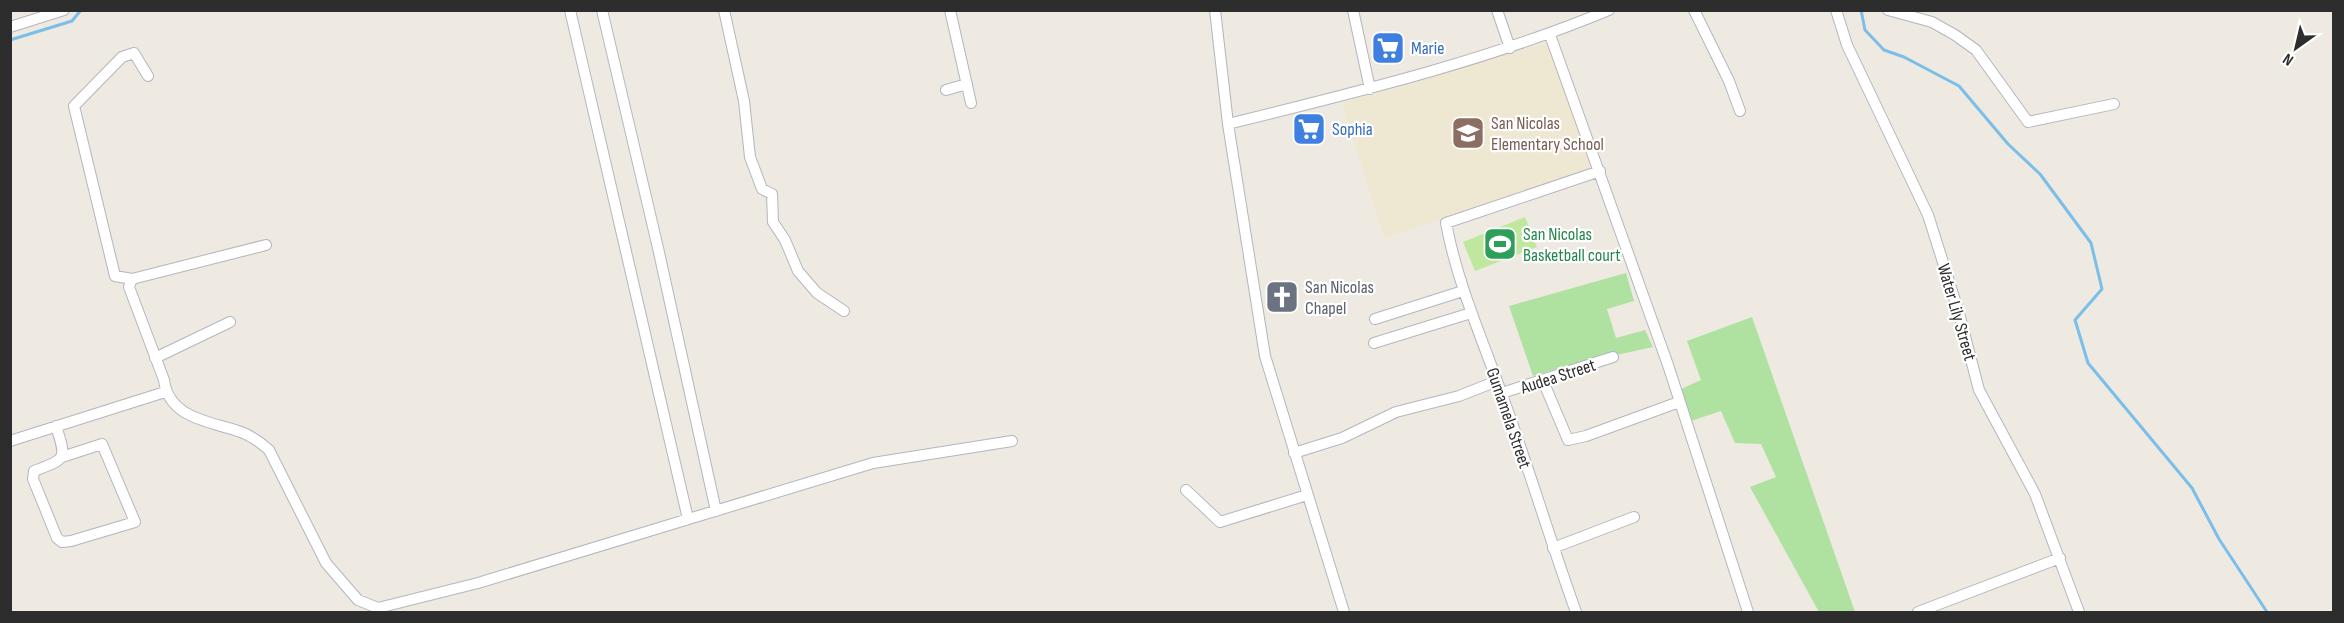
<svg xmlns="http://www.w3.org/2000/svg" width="2344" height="623" viewBox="0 0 2344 623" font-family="'Sofia Sans Condensed',sans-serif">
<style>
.education{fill:#eee8d2}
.green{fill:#afe1a1}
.pitch{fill:#bfe79e}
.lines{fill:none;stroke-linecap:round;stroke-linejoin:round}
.stream{stroke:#7bbee9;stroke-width:3}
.minor-casing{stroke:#b4b5c0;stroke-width:12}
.minor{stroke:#fff;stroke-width:10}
.labels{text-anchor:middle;stroke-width:4.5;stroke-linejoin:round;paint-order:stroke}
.shop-label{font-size:18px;fill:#366cbe;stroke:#fff;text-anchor:start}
.education-label{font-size:18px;fill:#785e54;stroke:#fff;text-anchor:start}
.leisure-label{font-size:18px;fill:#27864d;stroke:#fff;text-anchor:start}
.worship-label{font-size:18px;fill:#5b616d;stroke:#fff;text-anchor:start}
.street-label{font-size:18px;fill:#2d2d2d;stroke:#fff}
</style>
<rect width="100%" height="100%" fill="#eeeae1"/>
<!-- education -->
<path class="education" d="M1552 41 1594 162 1592 170 1384 238 1342 103Z"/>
<!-- green -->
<path class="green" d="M1626 273 1634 301 1607 309 1616 338 1645 330 1653 347 1570 365 1533 376 1509 306Z
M1752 317 1855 612H1819L1750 487 1776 477 1761 444 1735 443 1721 411 1691 421 1681 389 1701 380 1687 341Z"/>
<!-- pitch -->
<path class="pitch" d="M1525 217 1537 247 1475 271 1463 242Z"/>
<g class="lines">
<!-- stream -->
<path class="stream" d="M1861 10 1865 30 1884 50 1904 57 1959 86 2008 144 2040 174 2091 243 2102 289 2075 320 2088 363 2192 488 2219 539 2267 612
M10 40 72 21 81 10"/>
<!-- minor casing -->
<g class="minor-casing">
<path id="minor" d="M570 10 688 519
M602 10 658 248 716 511
M724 10 744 101 750 157 762 189 772 194 773 222 785 240 798 271 817 293 844 311
M950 10 971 103
M1215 10 1228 124 1265 356 1344 612
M1353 10 1370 89
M1497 10 1510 48
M1694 10 1729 81 1740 111
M1836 10 1847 45 1928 215 1959 313 1979 390 2035 494 2079 612
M1888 10 1932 22 1955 35 1976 50 2028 122 2114 104
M10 27 64 10
M1550 35 1668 365 1748 612
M946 90 967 84
M1228 124C1357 92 1486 61 1609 10
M266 245 132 279 129 287 164 380C169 419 210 421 241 432 252 436 260 442 269 450L326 563 358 600 378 608 478 583 873 463 1012 441
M132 279 115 276 74 106 122 57 134 53 148 76
M1375 319 1463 291
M1374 343 1471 313
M155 358 230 322
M1543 381 1568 440 1586 436 1679 402
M1502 393 1613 357
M56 426C67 460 66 459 34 471L33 479 57 538 62 542 71 541 135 522 102 444 62 457
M10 441 165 392
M1294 453 1342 438 1396 412 1459 396 1497 381
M1186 490 1220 522 1307 495
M1553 548 1634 517
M1576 612C1550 540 1528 465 1501 392 1481 336 1457 282 1446 223L1600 171
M1918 612 2060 558"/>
</g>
<!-- minor -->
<use href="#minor" class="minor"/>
</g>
<!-- icons -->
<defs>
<g id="supermarket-square" transform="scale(1.725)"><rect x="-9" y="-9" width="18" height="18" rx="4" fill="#3f7fe0" stroke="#fff"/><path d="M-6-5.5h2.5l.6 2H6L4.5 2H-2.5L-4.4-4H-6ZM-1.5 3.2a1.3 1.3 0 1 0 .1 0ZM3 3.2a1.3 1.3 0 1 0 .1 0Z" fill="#fff"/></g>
<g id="school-square" transform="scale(1.725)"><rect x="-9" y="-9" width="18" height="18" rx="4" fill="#8d6e63" stroke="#fff"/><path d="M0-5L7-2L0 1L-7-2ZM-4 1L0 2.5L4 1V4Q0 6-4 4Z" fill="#fff"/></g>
<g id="stadium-square" transform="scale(1.725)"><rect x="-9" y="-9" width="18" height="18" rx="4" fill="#2e9e5b" stroke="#fff"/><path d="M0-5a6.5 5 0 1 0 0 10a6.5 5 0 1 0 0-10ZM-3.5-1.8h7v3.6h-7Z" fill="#fff"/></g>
<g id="church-square" transform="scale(1.725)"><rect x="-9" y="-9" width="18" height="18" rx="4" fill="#6b7280" stroke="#fff"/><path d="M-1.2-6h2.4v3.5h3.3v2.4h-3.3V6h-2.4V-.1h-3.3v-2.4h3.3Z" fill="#fff"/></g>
</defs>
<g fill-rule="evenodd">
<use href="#supermarket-square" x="1388" y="48"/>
<use href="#supermarket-square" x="1309" y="129"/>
<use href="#school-square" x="1468" y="133"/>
<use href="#stadium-square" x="1500" y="244"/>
<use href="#church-square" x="1282" y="297"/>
</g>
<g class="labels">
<!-- shop labels -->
<g class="shop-label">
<text x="1411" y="54">Marie</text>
<text x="1332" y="135">Sophia</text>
</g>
<!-- education labels -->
<g class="education-label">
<text x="1491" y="129">San Nicolas<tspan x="1491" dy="21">Elementary School</tspan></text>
</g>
<!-- leisure labels -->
<g class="leisure-label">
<text x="1523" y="240">San Nicolas<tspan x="1523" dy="21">Basketball court</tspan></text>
</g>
<!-- worship labels -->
<g class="worship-label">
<text x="1305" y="293">San Nicolas<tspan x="1305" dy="21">Chapel</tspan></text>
</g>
<!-- street labels -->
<g class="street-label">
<text transform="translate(1957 312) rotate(74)" y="6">Water Lily Street</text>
<text transform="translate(1558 376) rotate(-18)" y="6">Audea Street</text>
<text transform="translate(1509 418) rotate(71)" y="6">Gumamela Street</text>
</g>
</g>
<!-- border -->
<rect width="2344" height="623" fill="none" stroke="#2d2d2d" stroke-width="24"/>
<!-- north arrow -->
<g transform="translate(2296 48) rotate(214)" stroke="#ffffff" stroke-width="4.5" paint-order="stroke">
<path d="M0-4.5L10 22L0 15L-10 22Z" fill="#2d2d2d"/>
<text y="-9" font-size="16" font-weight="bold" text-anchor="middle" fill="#2d2d2d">N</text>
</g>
</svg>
